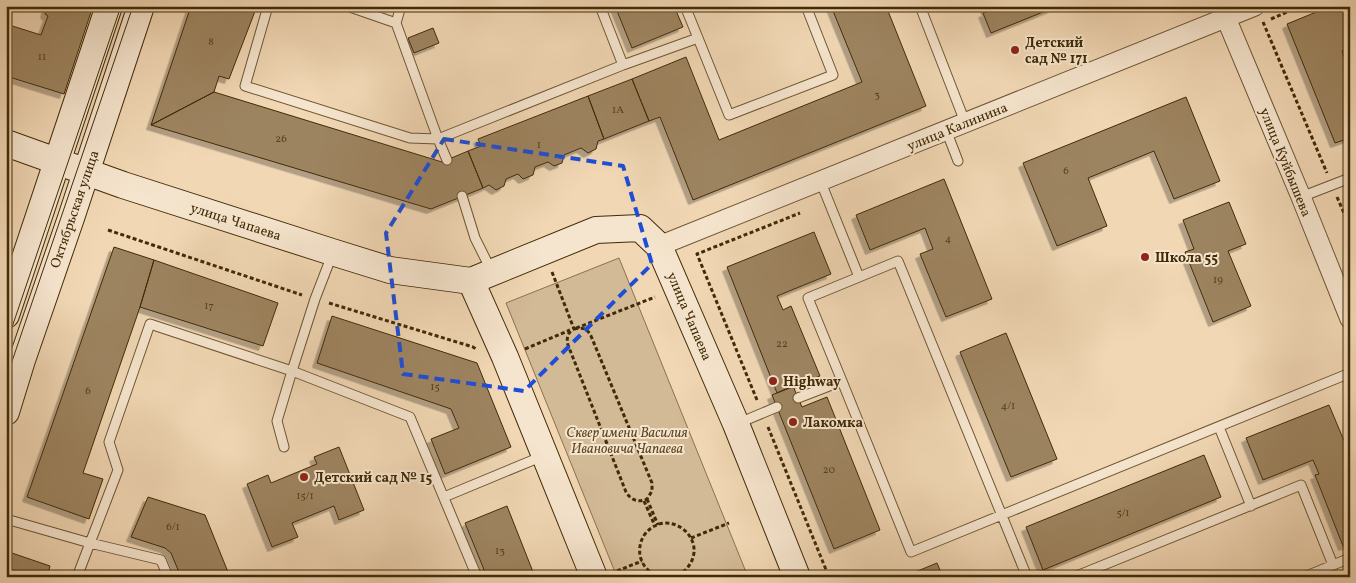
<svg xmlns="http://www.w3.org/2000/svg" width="1356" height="583" viewBox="0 0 1356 583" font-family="Vollkorn,serif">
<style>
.green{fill:#d3ba96;stroke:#8a724e}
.building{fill:#9d8460;stroke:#412b06;filter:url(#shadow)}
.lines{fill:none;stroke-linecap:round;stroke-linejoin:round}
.lane-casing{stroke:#6d5632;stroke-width:11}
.street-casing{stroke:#6d5632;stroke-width:21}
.secondary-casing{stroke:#412b06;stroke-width:28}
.path{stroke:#412b06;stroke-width:3;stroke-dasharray:4 2.5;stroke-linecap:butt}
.lane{stroke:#f6e5ce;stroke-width:9}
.street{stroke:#f6e5ce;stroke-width:19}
.secondary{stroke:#f6e5ce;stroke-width:26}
.tram{stroke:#412b06;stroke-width:1}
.marked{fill:none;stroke:#1d4ed8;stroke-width:4;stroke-dasharray:10 6;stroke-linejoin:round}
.poi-dot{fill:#8f2418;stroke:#f6e5ce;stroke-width:2}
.labels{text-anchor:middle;stroke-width:4;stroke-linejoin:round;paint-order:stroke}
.number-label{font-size:11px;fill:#58411c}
.poi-label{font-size:14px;font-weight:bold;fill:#412b06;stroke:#f6e5ce;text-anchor:start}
.street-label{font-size:14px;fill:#412b06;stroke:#f6e5ce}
.park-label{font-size:14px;font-style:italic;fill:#5e4823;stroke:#f6e5ce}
</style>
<defs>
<filter id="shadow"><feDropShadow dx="-4.5" dy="4.5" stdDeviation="0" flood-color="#0004"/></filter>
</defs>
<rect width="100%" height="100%" fill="#f1d7b4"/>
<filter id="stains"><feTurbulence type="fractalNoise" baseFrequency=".004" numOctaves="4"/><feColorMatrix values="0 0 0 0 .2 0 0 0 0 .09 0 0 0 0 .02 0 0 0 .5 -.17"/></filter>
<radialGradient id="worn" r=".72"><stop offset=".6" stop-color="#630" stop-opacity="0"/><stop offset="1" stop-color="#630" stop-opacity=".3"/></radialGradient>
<!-- green -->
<path class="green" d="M619 258 748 577H617L506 303Z"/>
<!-- building -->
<path class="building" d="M47 6H93L64 94 6 76V24L41 35 48 16 45 14Z
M191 6H257L229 79 219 76 214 92 151 125Z
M615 6H674L683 27 632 48Z
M831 6H886L926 106 693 200 660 117 649 121 632 79 686 57 719 140 862 82Z
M984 6H1052L1053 8 991 33 983 13 987 12Z
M1331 6H1350V48L1342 51 1347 65 1350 64V138L1335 143 1287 24Z
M433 28 439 43 414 53 408 38Z
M632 79 649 121 604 139 588 96Z
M214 92 442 162 468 151 483 188 431 209 151 125Z
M588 96 604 139 598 141 596 149 588 153 581 148 564 155 562 163 554 166 548 162 535 167 533 175 523 179 518 174 506 179 504 186 496 190 489 185 483 188 468 151 481 146 478 139Z
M1186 97 1220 181 1174 199 1154 151 1088 178 1107 226 1057 246 1023 163Z
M944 179 992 299 946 317 920 254 933 249 925 228 870 250 856 215Z
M1229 202 1246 244 1228 251 1251 306 1213 322 1185 252 1194 249 1183 220Z
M814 232 831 274 777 296 783 310 791 306 820 376 777 393 727 267Z
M114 247 154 260 140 307 83 473 103 479 89 519 27 497Z
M154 260 278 303 263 346 140 307Z
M332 316 477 363 511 447 445 474 431 439 459 428 451 409 317 363Z
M1006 333 1057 459 1011 477 960 352Z
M793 386 802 407 827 397 880 530 834 549 772 395Z
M1329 405 1350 455V544L1343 546 1315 475 1319 474 1313 460 1263 480 1246 438Z
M339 447 364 510 339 520 334 506 292 523 298 537 272 547 247 484 268 475 271 483 317 464 314 457Z
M1204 455 1221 497 1043 570 1026 527Z
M148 497 205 515 230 577H181L171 553 165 548 131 537Z
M507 506 535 577H487L465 523Z
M9 552 50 566 47 577H6V560Z
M937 563 943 577H903Z"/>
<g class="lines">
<!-- lane casing -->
<g class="lane-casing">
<path id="lane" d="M268 6 245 86 410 138 438 139 623 65 698 38 685 6
M347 6 396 23 401 6
M600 6 623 65
M920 6 965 122
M396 23 438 139 447 160
M698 38 729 115 833 75 806 6
M946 130 958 161
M820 180 859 277
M462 196 475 238 491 270
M1301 197 1350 178
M842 381 911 552 1350 373
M798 398 842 381 808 298 898 261 1027 577
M739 423 777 407
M1219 427 1251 506
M284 447 277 421 292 371 410 417 477 577
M444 497 543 456
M6 519 90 543 161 560 168 577
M77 577 118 470 109 442 150 324 292 371 315 299 332 255
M1074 577 1301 485 1333 565
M1304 577 1350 558"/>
</g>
<!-- street casing -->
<g class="street-casing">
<path id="street" d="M1221 6 1301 197 1350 319
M659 246 1255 6"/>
</g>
<!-- secondary casing -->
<g class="secondary-casing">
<path id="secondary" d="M6 143 123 185 332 252 390 270 471 281 596 230 640 228 659 246 736 424 797 577
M471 281 505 357 594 577
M6 315 109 6
M6 412 22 360 71 218 141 6"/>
</g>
<!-- path -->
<path class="path" d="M1271 19 1301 6
M1263 22 1327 173
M1337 197 1350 227
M108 230 302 295
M552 272 574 329C568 332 566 338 568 345L626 492C631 500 638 503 647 499L652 491V483L591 336C587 328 582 327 574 329L655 297
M329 303 473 347 476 349
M525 349 570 330
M757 400 697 254 800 213
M768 427 829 577
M647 499 658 525
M644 501 655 526
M691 538 729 523
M617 571 642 561
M661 577C650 574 643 567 640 556 639 548 640 541 645 534 670 503 717 545 681 574L682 577
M674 577H677"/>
<!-- lane -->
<use href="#lane" class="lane"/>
<!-- street -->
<use href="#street" class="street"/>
<!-- secondary -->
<use href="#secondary" class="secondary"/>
<!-- tram -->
<path class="tram" d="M6 345 121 6
M6 379 133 6"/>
</g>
<!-- marked area -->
<path class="marked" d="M444 139 623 166 652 264 524 391 403 374 386 233Z"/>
<!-- markers -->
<g class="poi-dot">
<circle cx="1015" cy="50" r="5"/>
<circle cx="1145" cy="257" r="5"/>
<circle cx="773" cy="381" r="5"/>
<circle cx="793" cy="422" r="5"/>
<circle cx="304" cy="477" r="5"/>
</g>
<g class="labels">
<!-- number labels -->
<g class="number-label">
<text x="211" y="45">8</text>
<text x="42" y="60">11</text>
<text x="877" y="98">3</text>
<text x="618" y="113">1А</text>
<text x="281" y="142">26</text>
<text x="539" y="148">1</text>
<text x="1066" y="174">6</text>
<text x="948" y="242">4</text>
<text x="1218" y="283">19</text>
<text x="209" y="309">17</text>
<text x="782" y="347">22</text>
<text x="435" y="390">15</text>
<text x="88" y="394">6</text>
<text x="1008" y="409">4/1</text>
<text x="829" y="473">20</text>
<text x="305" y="499">15/1</text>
<text x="1123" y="516">5/1</text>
<text x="173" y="530">6/1</text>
<text x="500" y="554">13</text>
</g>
<!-- poi labels -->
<g class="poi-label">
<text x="1025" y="47">Детский<tspan x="1025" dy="16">сад № 171</tspan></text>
<text x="1155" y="262">Школа 55</text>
<text x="783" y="386">Highway</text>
<text x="803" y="427">Лакомка</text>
<text x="314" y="482">Детский сад № 15</text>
</g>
<!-- street labels -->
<g class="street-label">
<text transform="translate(957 126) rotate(-22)" y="5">улица Калинина</text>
<text transform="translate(1286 162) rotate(68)" y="5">улица Куйбышева</text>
<text transform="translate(74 209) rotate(-71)" y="5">Октябрьская улица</text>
<text transform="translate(236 221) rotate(18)" y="5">улица Чапаева</text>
<text transform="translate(690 316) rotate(67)" y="5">улица Чапаева</text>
</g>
<!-- park labels -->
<g class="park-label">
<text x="627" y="437">Сквер имени Василия<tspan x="627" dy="16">Ивановича Чапаева</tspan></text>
</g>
</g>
<!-- margin -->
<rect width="1356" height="583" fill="none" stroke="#f1d7b4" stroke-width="25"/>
<rect x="8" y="8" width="1341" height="568" fill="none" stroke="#412b06" stroke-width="2.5"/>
<rect x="12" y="12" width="1331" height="558" fill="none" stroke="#412b06"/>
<rect width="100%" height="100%" filter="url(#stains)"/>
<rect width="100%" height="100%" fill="url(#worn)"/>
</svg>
